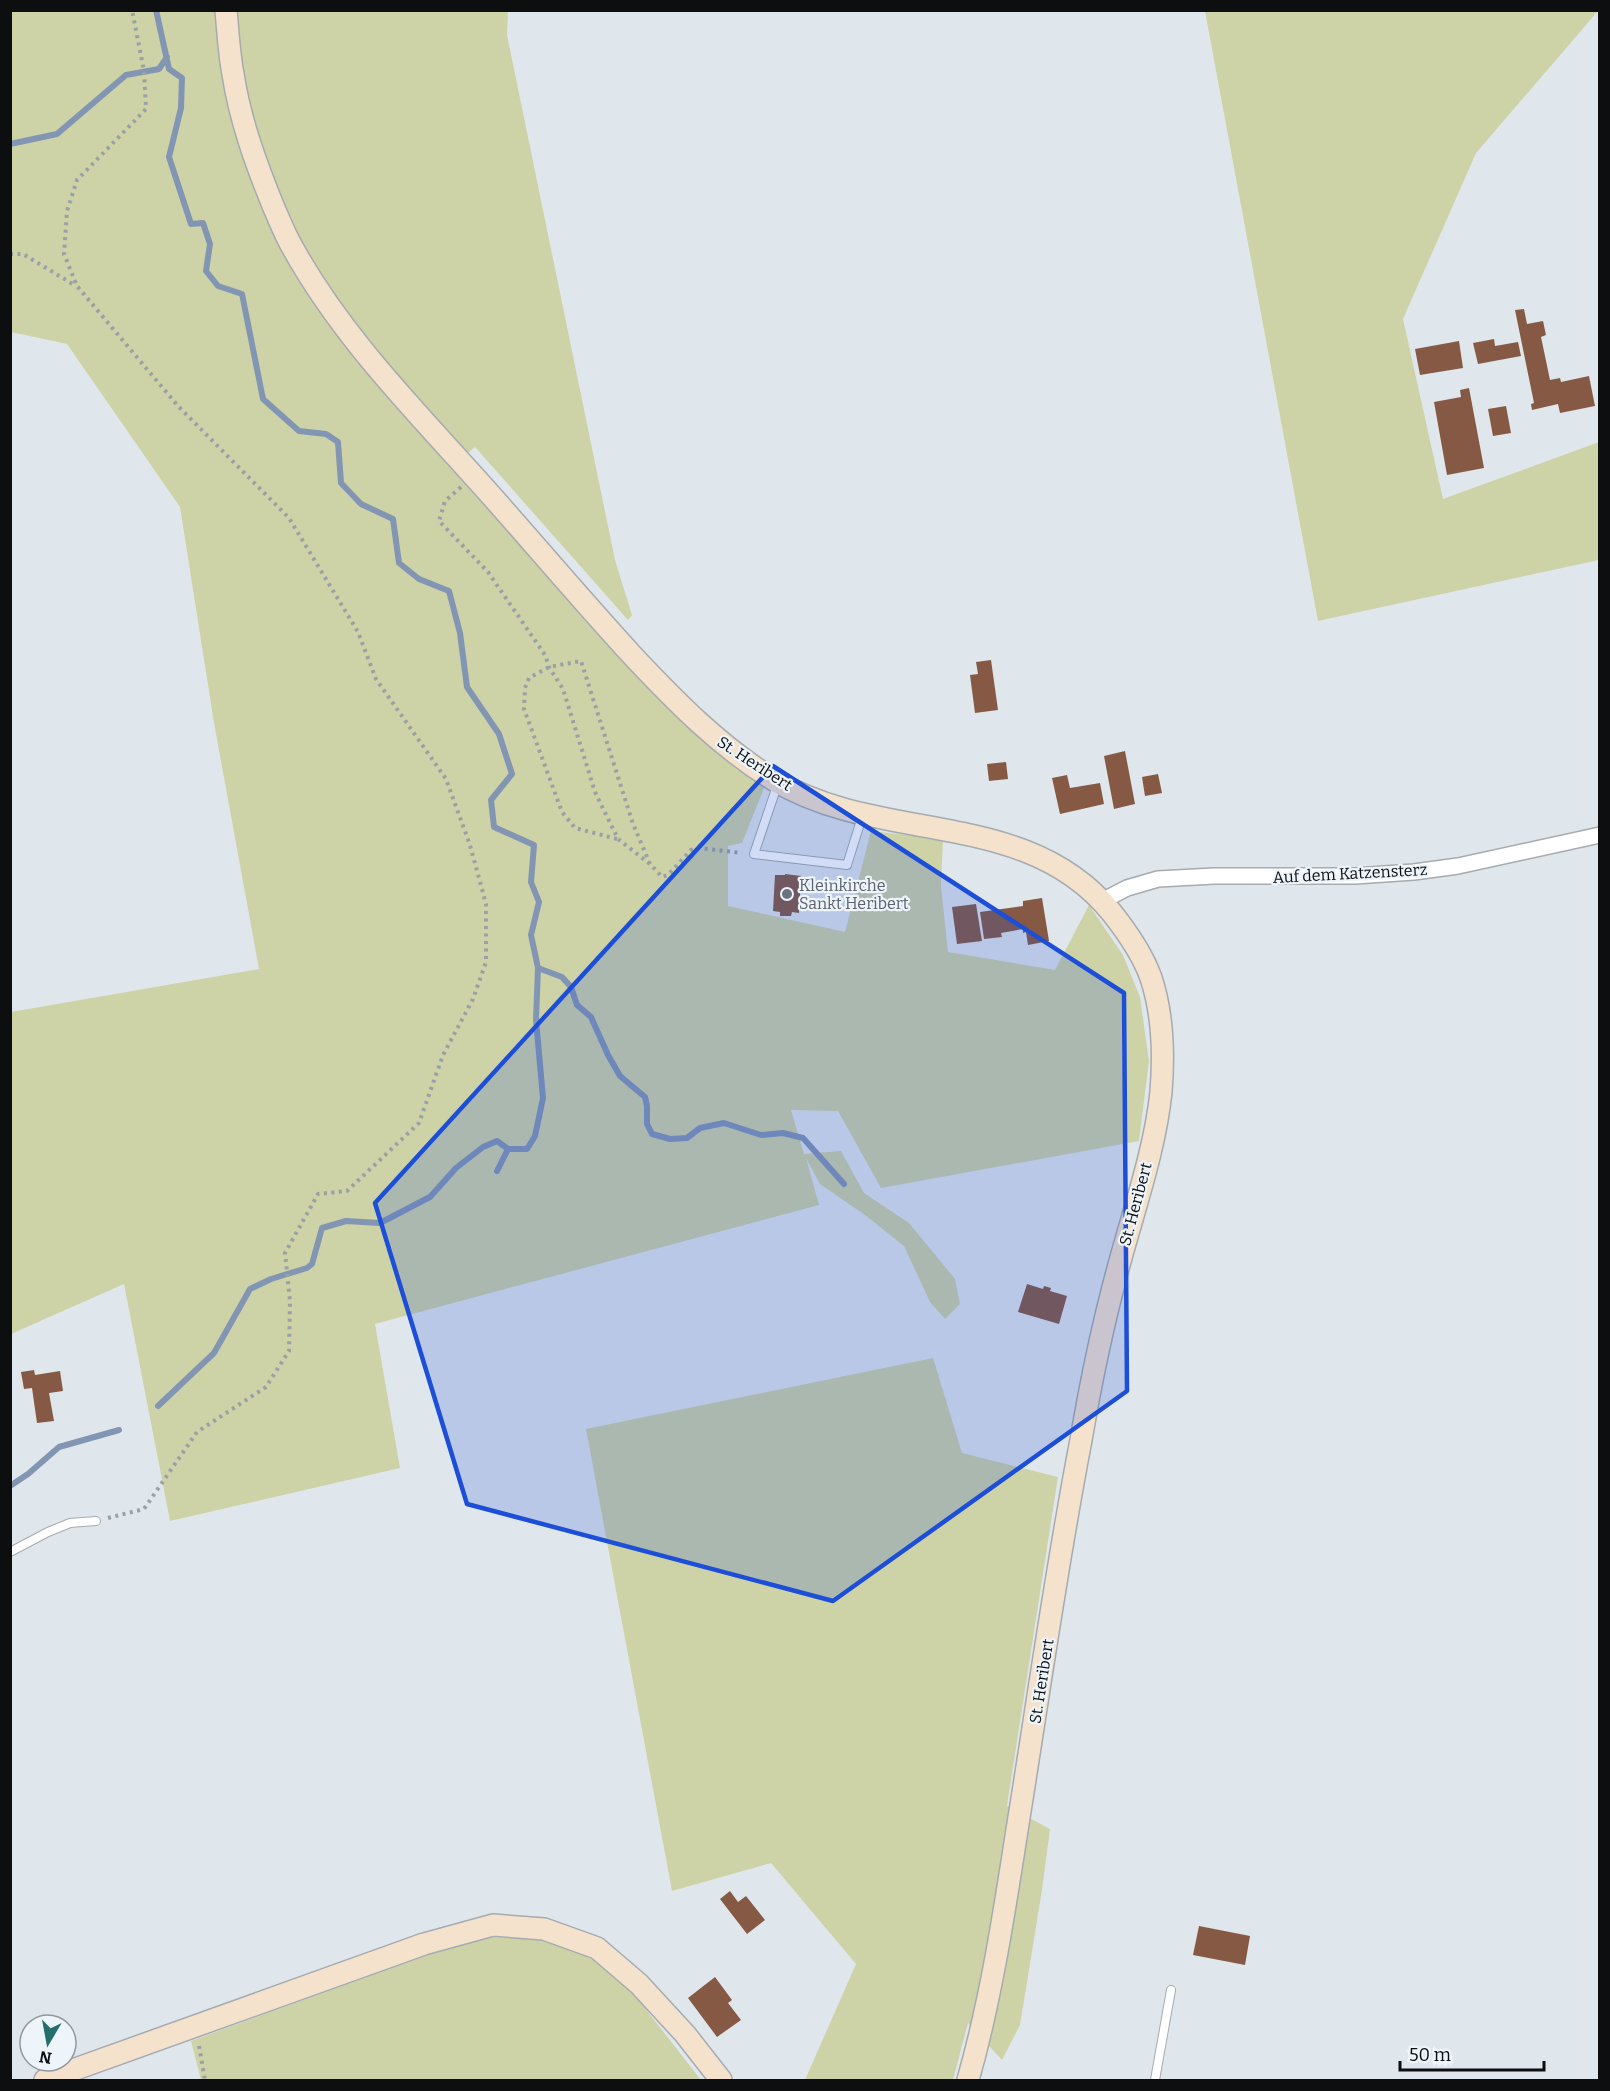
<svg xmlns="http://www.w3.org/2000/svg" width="1610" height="2091" viewBox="0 0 1610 2091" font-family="Bitter,serif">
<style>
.green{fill:#cdd3a7}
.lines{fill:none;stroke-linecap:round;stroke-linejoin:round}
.stream{stroke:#8296b4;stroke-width:6}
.building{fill:#855943}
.lane-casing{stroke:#a5abb0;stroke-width:10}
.street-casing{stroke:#a5abb0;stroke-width:18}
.secondary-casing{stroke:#a5abb0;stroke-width:24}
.path{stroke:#9ba0a4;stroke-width:4;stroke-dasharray:3 4.5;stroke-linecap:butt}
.lane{stroke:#fff;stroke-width:8}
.street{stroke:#fff;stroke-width:15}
.secondary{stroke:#f4e2cc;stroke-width:21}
.marked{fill:#1d4ed8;fill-opacity:0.2;stroke:#1d4ed8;stroke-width:4.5;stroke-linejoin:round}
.worship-dot{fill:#6b7280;stroke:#edf4fa;stroke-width:2}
.labels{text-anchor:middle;stroke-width:4.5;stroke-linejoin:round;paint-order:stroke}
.street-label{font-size:16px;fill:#0c0e10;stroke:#edf4fa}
.worship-label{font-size:16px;fill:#5b616d;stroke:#edf4fa;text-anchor:start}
</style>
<rect width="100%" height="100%" fill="#e0e7ec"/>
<!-- green -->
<path class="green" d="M11 11H508L507 35 615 560 632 615 628 620 475 447 453 466 672 709 764 788 742 843 728 846V906L845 932 871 831 943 839 941 886 948 952 1055 970 1089 905 1123 955 1140 997 1149 1061 1139 1141 881 1188 838 1111 791 1110 804 1154 841 1151 864 1193 909 1223 955 1279 960 1304 945 1319 930 1302 904 1246 865 1215 820 1184 806 1158 819 1205 375 1324 400 1468 170 1521 124 1284 11 1334V1012L259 969 214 723 180 507 67 344 11 332Z
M1205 11H1598L1476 153 1403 319 1443 499 1599 442V560L1318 621Z
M933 1358 962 1453 1058 1477 1007 1806 1050 1829 1042 1890 1020 2025 1002 2060 968 2023 953 2080H805L856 1964 771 1863 672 1891 586 1429Z
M477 1937 536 1938 582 1950 630 1989 701 2080H201L191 2041Z"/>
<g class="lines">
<!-- stream -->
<path class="stream" d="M156 10 169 69 182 78 181 108 169 157 191 224 203 223 210 244 206 271 218 286 242 294 263 399 299 431 326 434 338 442 341 483 361 504 393 519 399 563 419 579 449 591 460 633 467 687 499 734 512 774 491 800 494 827 534 845 531 882 539 902 531 935 538 968 536 1020 543 1098 535 1136 527 1149H508L497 1141 483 1147 456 1168 430 1197 380 1223 346 1221 322 1228 312 1264 307 1268 271 1279 250 1289 214 1353 158 1406
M10 144 57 134 126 75 159 69 167 57
M538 968 562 977 571 987 577 1005 591 1017 608 1055 620 1076 645 1097 647 1106V1124L652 1134 670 1139 687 1138 700 1128 724 1123 761 1135 783 1133 803 1138 844 1184
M497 1171 508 1149
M10 1486 28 1474 59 1447 119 1430"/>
</g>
<!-- building -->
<path class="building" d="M1524 309 1527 324 1543 321 1546 335 1541 337 1550 380 1560 378 1561 382 1589 376 1595 406 1560 413 1558 404 1532 410 1531 404 1534 403 1515 310Z
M1494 339 1495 346 1518 342 1521 356 1478 364 1473 343Z
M1459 341 1463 368 1420 375 1415 349Z
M1469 388 1484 468 1447 475 1434 402 1461 397 1460 390Z
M1506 406 1511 433 1493 436 1488 409Z
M991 660 998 710 975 713 970 675 978 674 976 662Z
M1125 751 1135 804 1114 809 1104 756Z
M1006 762 1008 779 989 781 987 764Z
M1158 774 1162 793 1145 796 1142 777Z
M1067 775 1070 788 1100 783 1104 804 1060 814 1052 778Z
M785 874 801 876 799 913 792 912 791 916H780V912L773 911 775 875H785Z
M1042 898 1049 941 1028 945 1026 932 1023 933V929L1001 933 1002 937 984 939 980 912 1023 906V901Z
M976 904 982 941 957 944 952 907Z
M1027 1284 1043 1289 1044 1286 1051 1288 1050 1291 1067 1296 1059 1324 1018 1312Z
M34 1370 35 1375 60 1371 63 1391 49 1393 54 1421 37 1423 32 1388 24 1389 21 1372Z
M730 1891 738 1902 746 1896 765 1920 747 1934 720 1899Z
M1199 1926 1250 1936 1245 1965 1193 1955Z
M715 1977 732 2000 728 2003 741 2020 717 2037 688 1998Z"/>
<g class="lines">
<!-- lane casing -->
<g class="lane-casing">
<path id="lane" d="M778 783 754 854 847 865 862 817
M10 1552 48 1532 70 1523 96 1521
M1155 2080 1171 1990"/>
</g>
<!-- street casing -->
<g class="street-casing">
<path id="street" d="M1102 901 1127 888 1158 879 1214 876H1355L1414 872 1458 866 1600 835"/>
</g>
<!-- secondary casing -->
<g class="secondary-casing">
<path id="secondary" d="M226 10C228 32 229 53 233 74 240 120 256 164 274 208 279 219 284 232 290 243 343 341 423 418 496 501 541 552 585 604 631 654 675 701 719 746 774 780 881 845 1027 807 1112 913 1127 932 1143 955 1151 978 1163 1014 1164 1055 1161 1092 1155 1150 1134 1209 1119 1265 1103 1323 1091 1381 1081 1440 1056 1569 1038 1700 1017 1830 1004 1914 991 1999 968 2080
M45 2080 424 1944 493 1925 544 1929 597 1948 639 1984 685 2034 721 2080"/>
</g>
<!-- path -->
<path class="path" d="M10 254H23L76 286
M461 487 445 501 439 521 488 572 545 655 549 667 563 689 595 792 618 839 650 864 662 877 668 875 691 850 699 848 742 853
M617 839 575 828 562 812 524 709 525 688 529 678 549 667 581 661 633 824 650 864
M108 1518 144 1509 197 1432 266 1387 289 1351 290 1301 285 1253 318 1194 347 1191 419 1123 443 1055 473 999 486 962V904L470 845 446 779 376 679 358 632 289 518 178 406 77 286 64 254 67 211 77 180 146 109 144 71 132 10
M199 2046 205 2080"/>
<!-- lane -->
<use href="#lane" class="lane"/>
<!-- street -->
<use href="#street" class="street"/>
<!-- secondary -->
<use href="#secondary" class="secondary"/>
</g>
<!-- marked area -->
<path class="marked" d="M773 766 1124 993 1127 1391 833 1601 467 1504 375 1203Z"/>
<!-- markers -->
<circle class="worship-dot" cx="787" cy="894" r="6"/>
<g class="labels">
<!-- street labels -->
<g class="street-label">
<text transform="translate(755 763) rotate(33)" y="6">St. Heribert</text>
<text transform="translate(1350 873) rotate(-3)" y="6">Auf dem Katzensterz</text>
<text transform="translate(1135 1204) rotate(-75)" y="6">St. Heribert</text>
<text transform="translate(1041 1681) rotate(-81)" y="6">St. Heribert</text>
</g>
<!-- worship labels -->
<g class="worship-label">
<text x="799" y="891">Kleinkirche<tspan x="799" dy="18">Sankt Heribert</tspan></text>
</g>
</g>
<!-- border -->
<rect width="1610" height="2091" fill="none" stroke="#0c0e10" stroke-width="24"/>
<!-- north arrow -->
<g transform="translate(48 2043) rotate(190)"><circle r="28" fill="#edf4fa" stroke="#93989c" stroke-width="1.5"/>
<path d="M0-4.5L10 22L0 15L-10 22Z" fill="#256f6b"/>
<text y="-9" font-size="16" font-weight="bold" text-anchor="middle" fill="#0c0e10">N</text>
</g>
<!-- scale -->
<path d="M1400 2061v9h144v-9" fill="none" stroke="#0c0e10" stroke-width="3"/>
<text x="1409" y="2061" font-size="18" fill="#0c0e10" stroke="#edf4fa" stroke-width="4.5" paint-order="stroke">50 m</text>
</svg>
